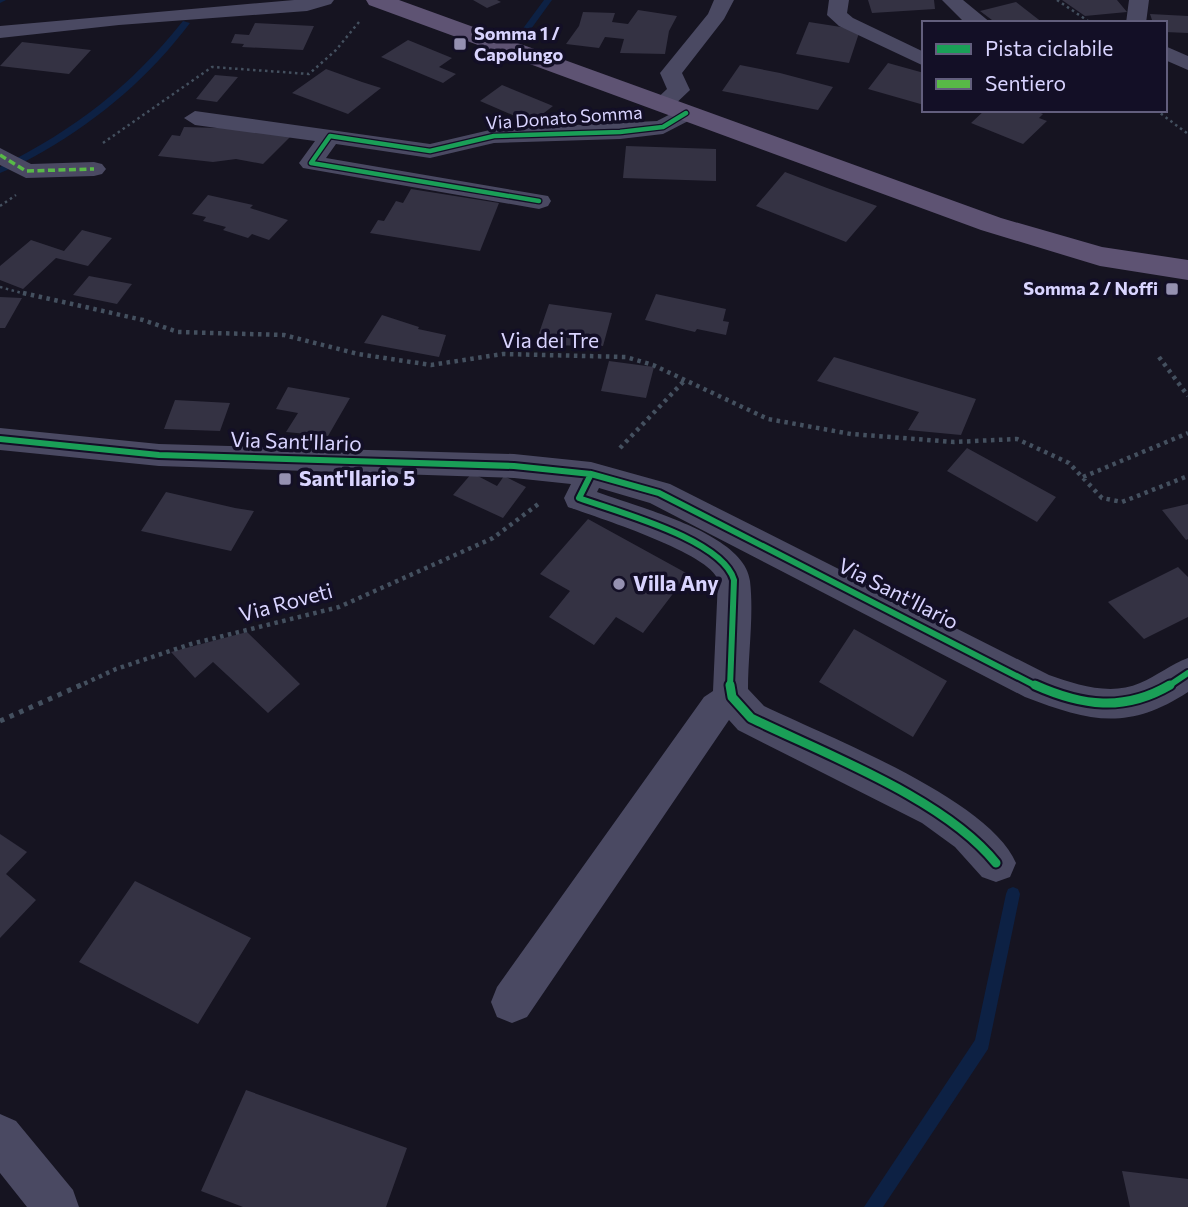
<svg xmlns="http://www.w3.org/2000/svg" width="1188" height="1207" viewBox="0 0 1188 1207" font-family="Commissioner,sans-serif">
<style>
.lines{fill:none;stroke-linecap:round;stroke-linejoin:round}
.stream{fill:#0d2144;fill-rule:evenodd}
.building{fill:#343243}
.path-far2{stroke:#44505f;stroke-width:2.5;stroke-dasharray:2.5 3.5;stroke-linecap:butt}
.path-far1{stroke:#44505f;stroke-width:4.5;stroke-dasharray:3.5 4.5;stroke-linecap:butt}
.path{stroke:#44505f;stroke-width:5;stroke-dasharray:4.5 6;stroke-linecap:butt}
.street{fill:#4a4962;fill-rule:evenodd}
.primary{fill:#5e5373;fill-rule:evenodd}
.quiet{stroke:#58b947;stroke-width:3.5;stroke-dasharray:7 3.5;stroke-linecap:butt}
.cycleway-far2-casing{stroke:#130f26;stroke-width:7}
.cycleway-far1-casing{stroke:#130f26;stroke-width:10}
.cycleway-casing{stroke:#130f26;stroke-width:13}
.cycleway-far2{stroke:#1a9f57;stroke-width:4.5}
.cycleway-far1{stroke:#1a9f57;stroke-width:6}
.cycleway{stroke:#1a9f57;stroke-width:9}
.poi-dot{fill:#9591b1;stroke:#130f26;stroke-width:2.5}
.labels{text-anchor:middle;stroke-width:7;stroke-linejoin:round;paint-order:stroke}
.far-poi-label{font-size:18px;font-weight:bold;fill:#d9d4ff;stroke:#130f26;text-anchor:start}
.far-street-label{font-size:18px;fill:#d9d4ff;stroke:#130f26}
.street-label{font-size:21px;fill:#d9d4ff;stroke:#130f26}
.poi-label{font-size:21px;font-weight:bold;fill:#d9d4ff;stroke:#130f26;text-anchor:start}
</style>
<rect width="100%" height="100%" fill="#161421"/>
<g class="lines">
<!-- stream -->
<path class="stream" d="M0 0H6L0 3Z
M544 0H552L523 40H517L516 38Z
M183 21 190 23C150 76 101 118 44 151 30 159 15 167 0 173V167C77 128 129 88 183 21Z
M1013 887 1018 889 1020 894 988 1049 883 1207H864L975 1040 1006 894 1008 889Z"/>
</g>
<!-- building -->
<path class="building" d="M473 0H497L501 2 487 8Z
M868 0H934L935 9 872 13Z
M1062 0H1117L1127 12 1085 16Z
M1016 2 1043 23 992 20 980 11Z
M638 10 677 16 669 31 665 54 620 53 624 39 605 37 599 48 566 44 579 26 583 12 615 13 612 22 628 24Z
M1150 14 1188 16V33L1165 32V23H1153Z
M809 22 860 30 849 63 796 54Z
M255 23 314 26 303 50 242 47 244 44 231 43 235 34 249 35Z
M408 40 452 58 439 67 456 74 443 83 381 57Z
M22 42 91 50 69 74 0 66Z
M888 63 924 73V105L868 89Z
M740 65 780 73 833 87 818 110 722 91Z
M326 69 362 82 381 88 348 114 292 93Z
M215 75 238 77 217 102 196 99Z
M502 85 553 106 531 123 480 101Z
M985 110H1034L1043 114 1039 118 1047 121 1023 144 971 123Z
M184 127 256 129 292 135 263 164 236 159 213 162 158 156 172 135 180 136Z
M626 146 716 149V181L623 178Z
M785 172 827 188 877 206 846 242 756 206Z
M411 189 499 203 480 251 370 233 378 220 384 221 396 201 403 203Z
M208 195 253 205 250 208 288 220 269 240 252 234 248 238 223 230 226 227 203 221 206 217 192 214Z
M82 230 112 238 88 266 56 258 23 289 0 280V266L31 240 64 251Z
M89 276 132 284 117 304 73 295Z
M656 294 726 309 723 321 729 322 726 335 697 329 695 332 645 320Z
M0 297 22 298 5 328H0Z
M549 304 612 313 603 346 535 345Z
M382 315 419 327 418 329 446 335 439 357 364 343Z
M834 357 976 399 961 435 908 430 919 412 817 381Z
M609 361 654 367 646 398 601 391Z
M288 387 350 398 328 436 286 432 298 413 276 409Z
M175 400 230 403 220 431 164 429Z
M967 448 1056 497 1037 522 947 471Z
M472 473 497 486 504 476 526 487 503 518 453 495Z
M166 492 235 508 254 511 231 551 141 531Z
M1188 504V539L1186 540 1162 510Z
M588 519 688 574 643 633 616 617 594 645 549 617 570 591 540 574Z
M1178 567 1188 577V617L1144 639 1108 602Z
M854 629 947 681 913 737 819 682Z
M247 632 300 684 268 713 213 662 195 678 171 652Z
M0 834 27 852 6 874 36 900 0 938Z
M135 881 251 938 198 1024 79 962Z
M246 1090 407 1148 386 1207H243L201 1191Z
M1122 1171 1188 1179V1207H1130Z"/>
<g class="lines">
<!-- path-far2 -->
<path class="path-far2" d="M1057 0 1091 23
M1156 110 1188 134
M103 143 212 67 309 74 336 50 359 22
M0 206 16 195
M0 287 29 295"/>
<!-- path-far1 -->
<path class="path-far1" d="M23 293 143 320 178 332 284 335 358 354 431 365 503 354 626 357 653 365 768 419 851 434 954 442 1017 439 1069 463 1102 498 1122 502 1188 476
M1159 357 1188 396
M620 448 685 380
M1083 477 1188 433
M77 687 116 669 191 644 339 607 493 538 541 502"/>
<!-- path -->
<path class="path" d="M0 721 81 685"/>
<!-- street -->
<path class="street" d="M294 0H334L331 4 307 11 119 25 0 38V26Z
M714 0H734L724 19 682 73 690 90 670 109H654L651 104 667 89 660 73 708 14Z
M829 0H849L847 13 853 18 924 52V66L839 26 827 15Z
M942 0H963L991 23H965Z
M1129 0H1149L1146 23H1126Z
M1165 46 1188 56V70L1165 60Z
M686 106 694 108 697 113 694 118 663 134 620 139 494 143 430 158 336 144 326 158 548 196 551 201 548 206 539 209 303 168 299 163 315 141 195 125 184 118 195 111 430 144 494 129 657 121Z
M0 148 31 164 94 162 102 164 106 169 102 174 94 176 26 178 0 165Z
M0 428 159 444 514 454 591 462 670 484 1049 675C1077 685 1111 696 1140 683 1157 676 1171 664 1188 658V692C1127 732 1088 721 1025 697L650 503 599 488 597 492C636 507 745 533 750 581 754 616 748 654 748 689L764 706C828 737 989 799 1016 863L1010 877 996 882 982 877 955 847 922 823 738 730 729 720 527 1017 512 1023 497 1017 491 1002 497 987 704 697 713 691 718 580C710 553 596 517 568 507L564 498 571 484 514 478 159 466 0 450Z
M0 1114 16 1121 73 1190 79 1207H27L0 1173Z"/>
<!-- primary -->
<path class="primary" d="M366 0H399L1001 218 1102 247 1188 260V280L1100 266 981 230 369 5Z"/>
<!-- quiet -->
<path class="quiet" d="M0 155 26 171 94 169"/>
<!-- cycleway-far2 casing -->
<g class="cycleway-far2-casing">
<path id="cycleway-far2" d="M539 201 311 163 330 136 430 151 494 136 620 132 663 127 686 113"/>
</g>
<!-- cycleway-far1 casing -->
<g class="cycleway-far1-casing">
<path id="cycleway-far1" d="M0 439 159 455 514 466 591 474 659 493 1038 687
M591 474 579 498C617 512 722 539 734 580L730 687
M1167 687 1188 673"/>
</g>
<!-- cycleway casing -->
<g class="cycleway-casing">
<path id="cycleway" d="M730 685 732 697 751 718C825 754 945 799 996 863
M1035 685C1082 706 1124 712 1170 685"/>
</g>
<!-- cycleway-far2 -->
<use href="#cycleway-far2" class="cycleway-far2"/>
<!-- cycleway-far1 -->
<use href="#cycleway-far1" class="cycleway-far1"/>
<!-- cycleway -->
<use href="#cycleway" class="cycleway"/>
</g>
<!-- markers -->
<g class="poi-dot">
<rect x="453" y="37" width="14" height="14" rx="3.5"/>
<rect x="1165" y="282" width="14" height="14" rx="3.5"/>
<rect x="278" y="472" width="14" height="14" rx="3.5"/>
<circle cx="619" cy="584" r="7"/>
</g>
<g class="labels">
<!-- far-poi labels -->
<g class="far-poi-label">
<text x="474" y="40">Somma 1 /<tspan x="474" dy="21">Capolungo</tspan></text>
<text x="1158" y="295" text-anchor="end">Somma 2 / Noffi</text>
</g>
<!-- far-street labels -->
<g class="far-street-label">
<text transform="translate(564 118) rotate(-4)" y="6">Via Donato Somma</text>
</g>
<!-- street labels -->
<g class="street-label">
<text x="550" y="348">Via dei Tre</text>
<text transform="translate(296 442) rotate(2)" y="7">Via Sant'Ilario</text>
<text transform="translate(898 594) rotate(27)" y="7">Via Sant'Ilario</text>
<text transform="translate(286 603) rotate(-15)" y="7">Via Roveti</text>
</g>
<!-- poi labels -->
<g class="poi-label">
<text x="299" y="486">Sant'Ilario 5</text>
<text x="633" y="591">Villa Any</text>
</g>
</g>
<!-- legend -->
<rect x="922" y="21" width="245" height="91" fill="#130f26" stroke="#625e7d" stroke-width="2"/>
<rect x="936" y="44" width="35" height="10" fill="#1a9f57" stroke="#625e7d" stroke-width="2"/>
<text x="985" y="56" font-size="21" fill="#d9d4ff">Pista ciclabile</text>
<rect x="936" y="79" width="35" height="10" fill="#58b947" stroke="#625e7d" stroke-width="2"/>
<text x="985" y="91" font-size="21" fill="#d9d4ff">Sentiero</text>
</svg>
